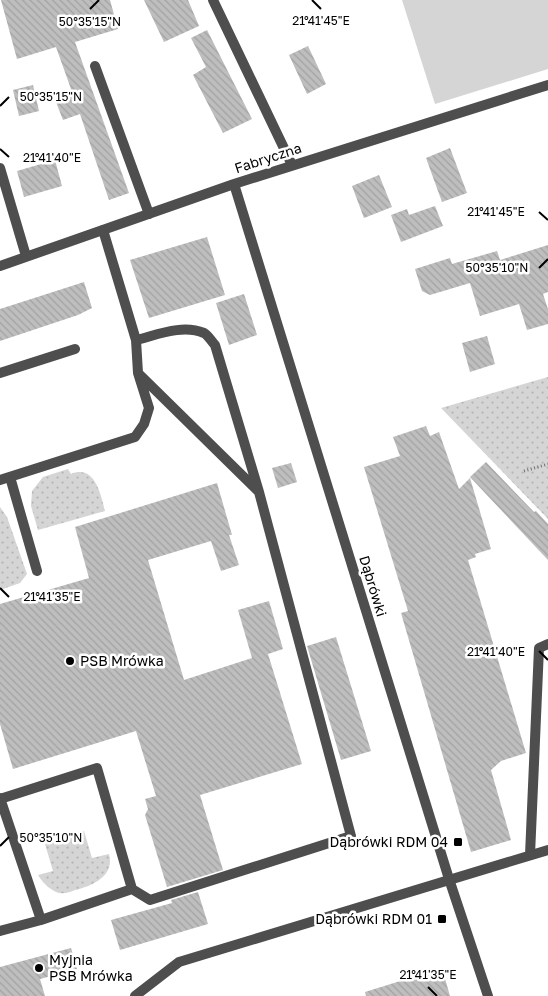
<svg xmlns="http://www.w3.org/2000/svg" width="548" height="996" viewBox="0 0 548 996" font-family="'Golos Text',sans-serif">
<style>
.grass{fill:url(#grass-dots)}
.park{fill:#d5d5d5}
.building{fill:url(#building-back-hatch)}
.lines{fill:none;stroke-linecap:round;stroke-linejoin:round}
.path{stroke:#707070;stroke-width:3;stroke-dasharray:1 2.5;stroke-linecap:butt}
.service{stroke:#4e4e4e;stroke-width:10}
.minor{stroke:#4e4e4e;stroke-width:10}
.ticks{fill:none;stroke:#000;stroke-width:2}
.poi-dot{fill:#000;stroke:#fff;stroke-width:2}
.labels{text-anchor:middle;stroke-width:5;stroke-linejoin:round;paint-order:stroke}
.street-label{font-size:14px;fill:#000;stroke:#fff}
.poi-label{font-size:14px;fill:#000;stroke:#fff;text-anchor:start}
.ticks-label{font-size:12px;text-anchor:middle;fill:#000;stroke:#fff;stroke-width:5;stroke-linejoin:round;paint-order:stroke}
</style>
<defs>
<pattern id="grass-dots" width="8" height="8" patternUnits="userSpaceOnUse" patternTransform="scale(1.25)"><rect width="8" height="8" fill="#d5d5d5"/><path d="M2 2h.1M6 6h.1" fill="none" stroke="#b5b5b5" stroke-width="1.8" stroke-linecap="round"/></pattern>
<pattern id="building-back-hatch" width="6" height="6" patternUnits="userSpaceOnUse" patternTransform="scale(1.25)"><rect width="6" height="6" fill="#bebebe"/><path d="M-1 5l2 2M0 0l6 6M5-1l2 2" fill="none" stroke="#a2a2a2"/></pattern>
</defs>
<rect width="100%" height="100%" fill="#fff"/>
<!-- grass -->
<path class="grass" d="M548 377V519L441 408Z
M68 469 71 474C95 464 101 495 105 511L38 530 31 506 32 491 43 477Z
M0 507 7 517 27 574 20 583 0 590Z
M84 831 92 858 109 854C115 876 92 886 75 890 70 892 65 894 59 893 51 891 42 882 38 875L53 871 45 844Z"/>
<!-- park -->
<path class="park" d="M402 0H548V69L435 104Z"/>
<!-- building -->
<path class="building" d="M1 0H110L118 29 75 42 129 193 109 200 80 114 63 120 56 102 62 100 71 89 56 47 17 59Z
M144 0H188L199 26 164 42Z
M207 30 252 119 223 133 193 75 206 67 191 38Z
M308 46 326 84 307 94 289 55Z
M33 85 39 111 19 116 13 90Z
M450 148 467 193 442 202 426 158Z
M55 160 62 186 24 197 17 171Z
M379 175 392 207 364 218 352 186Z
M435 206 443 226 401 242 391 215 407 209 409 215Z
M207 237 225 295 149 318 130 260Z
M548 245V292L543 294 548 309V324L527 330 519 304 480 316 470 283 430 295 422 291 415 269 450 258 452 264 497 251 500 260Z
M84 282 92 308 78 315 0 341V309Z
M244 294 257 335 229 345 216 303Z
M487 336 495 364 470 372 462 343Z
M426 426 430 436 439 432 459 489 470 478 491 549 475 554 476 557 468 560 526 753 501 761 491 770 511 840 471 852 401 613 408 611 364 467 400 456 393 437Z
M486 462 534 512 536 511 548 524V560L470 477Z
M291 463 297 482 278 488 272 468Z
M217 483 232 535H229L239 565 221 571 211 541 148 560 184 680 252 658 238 610 269 601 283 649 268 654 302 764 200 795 223 870 167 887 145 815 148 809 145 799 156 796 136 731 13 769 0 724V604L89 578 75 527Z
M336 637 371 751 341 760 307 646Z
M198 892 208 924 120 950 111 920 172 903 171 900Z
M71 948 77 969 40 979 45 996H0V967Z
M442 968 450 996H366L365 992Z"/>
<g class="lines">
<!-- path -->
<path class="path" d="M524 471 548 464"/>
<!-- service -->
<path class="service" d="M95 66 149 214
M0 168 26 256
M0 373 75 349
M140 375 258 491
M10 477 37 571
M0 480 135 437 144 424 149 408 138 373 136 340 103 230
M0 798 41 920 132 889 150 900 351 836 259 492 215 345C211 341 208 335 204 333 182 324 157 335 136 340
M0 799 97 768 132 889
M530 855 539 648 548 644
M0 931 41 920
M135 996 179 962 548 850"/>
<!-- minor -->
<path class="minor" d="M213 0 292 165
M234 184 449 879 488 996
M0 266 234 184 548 85"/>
</g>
<!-- ticks -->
<path class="ticks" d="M312 0 321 9M90 9 99 0M0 106 9 97M0 149 9 157M539 212 548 220M539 268 548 259M0 588 9 597M539 651 548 660M0 846 9 837M428 987 437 996"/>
<!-- markers -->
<g class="poi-dot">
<circle cx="70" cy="661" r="5"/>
<rect x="453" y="837" width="10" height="10" rx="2.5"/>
<rect x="437" y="914" width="10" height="10" rx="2.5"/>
<circle cx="39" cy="968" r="5"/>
</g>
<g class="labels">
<!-- street labels -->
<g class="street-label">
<text transform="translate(268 158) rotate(-18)" y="5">Fabryczna</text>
<text transform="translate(373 586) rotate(73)" y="5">Dąbrówki</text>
</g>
<!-- poi labels -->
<g class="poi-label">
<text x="80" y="666">PSB Mrówka</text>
<text x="448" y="847" text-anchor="end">Dąbrówki RDM 04</text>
<text x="432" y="924" text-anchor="end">Dąbrówki RDM 01</text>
<text x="49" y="965">Myjnia<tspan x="49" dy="16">PSB Mrówka</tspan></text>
</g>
</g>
<g class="ticks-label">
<text x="321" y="25">21°41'45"E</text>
<text x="90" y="26">50°35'15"N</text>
<text x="51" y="101">50°35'15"N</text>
<text x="52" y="162">21°41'40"E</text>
<text x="496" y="216">21°41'45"E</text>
<text x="497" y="272">50°35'10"N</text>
<text x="52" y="601">21°41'35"E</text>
<text x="496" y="656">21°41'40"E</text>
<text x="51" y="842">50°35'10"N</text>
<text x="428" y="979">21°41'35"E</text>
</g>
</svg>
